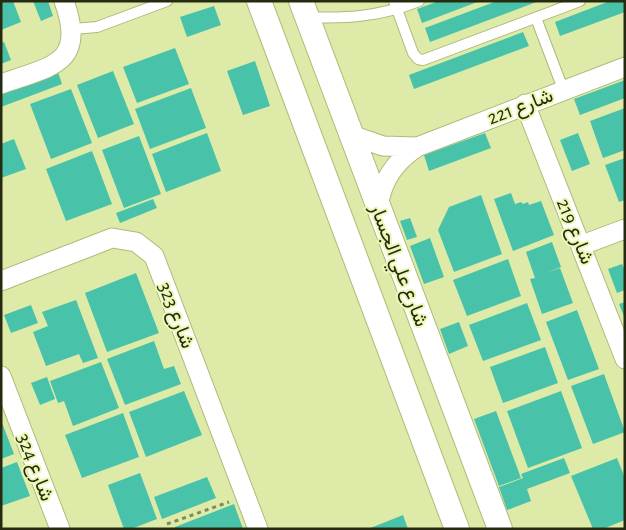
<svg xmlns="http://www.w3.org/2000/svg" width="626" height="530" viewBox="0 0 626 530" font-family="'Alegreya Sans',Vazirmatn,sans-serif">
<style>
.building{fill:#48c3aa}
.lines{fill:none;stroke-linecap:round;stroke-linejoin:round}
.service-casing{stroke:#aeba7a;stroke-width:12}
.minor-casing{stroke:#aeba7a;stroke-width:21}
.tertiary-casing{stroke:#aeba7a;stroke-width:26}
.path{stroke:#80895b;stroke-width:3;stroke-dasharray:4 4;stroke-linecap:butt}
.service{stroke:#fff;stroke-width:10}
.minor{stroke:#fff;stroke-width:19}
.tertiary{stroke:#fff;stroke-width:24}
.labels{text-anchor:middle;stroke-width:4;stroke-linejoin:round;paint-order:stroke}
.street-label{font-size:20px;fill:#262b10;stroke:#ebf8b5}
</style>
<rect width="100%" height="100%" fill="#ddeaa8"/>
<!-- building -->
<path class="building" d="M1 1H13L21 22 1 30Z
M33 1H48L53 16 41 21Z
M439 1H480L422 23 417 9Z
M497 1H539L430 42 425 28Z
M610 1H625V12L560 36 555 22Z
M214 6 221 25 187 37 180 17Z
M523 32 529 46 414 89 409 75Z
M4 42 11 60 1 64V43Z
M175 48 189 84 137 103 123 67Z
M255 61 270 106 243 115 227 71Z
M113 71 134 124 98 138 77 85Z
M58 72 62 84 1 107V94Z
M625 80V98L580 115 574 99Z
M191 88 206 128 150 149 135 109Z
M71 89 92 143 51 159 30 104Z
M625 108V150L603 158 590 121Z
M207 133 221 171 166 192 152 154Z
M485 133 491 148 429 171 424 155Z
M578 133 590 164 572 171 560 140Z
M139 136 161 194 124 208 102 150Z
M14 139 26 169 1 178V144Z
M92 151 112 204 66 221 46 169Z
M625 158V200L619 202 605 165Z
M511 193 515 204 521 202 523 204 528 202 529 205 541 201 554 235 513 251 494 199Z
M481 195 502 254 454 272 438 230 449 207Z
M153 199 157 208 120 223 116 213Z
M410 218 417 237 407 240 400 221Z
M430 238 444 277 424 284 410 246Z
M552 242 561 267 545 273 560 268 573 303 542 314 530 279 535 278 526 252Z
M508 259 521 296 467 316 453 280Z
M622 264 625 271V290L617 293 608 269Z
M136 273 159 333 107 352 85 293Z
M76 300 98 358 83 363 79 354 46 366 33 332 48 326 42 312Z
M625 302V319L619 304Z
M527 303 541 340 483 361 469 325Z
M31 305 38 323 11 333 4 315Z
M577 310 599 369 568 380 546 322Z
M459 322 468 346 449 354 440 329Z
M154 341 164 369 174 366 181 384 125 405 107 359Z
M545 347 558 383 503 403 490 367Z
M101 362 119 408 73 426 64 401 58 403 50 381Z
M604 374 625 432 593 444 571 386Z
M47 377 55 399 40 405 31 383Z
M184 391 202 435 146 457 129 412Z
M561 391 582 448 528 468 507 411Z
M496 411 521 478 499 486 474 419Z
M123 413 139 457 82 478 65 435Z
M1 420 14 454 1 459Z
M564 458 570 473 527 489 531 501 507 510 499 487 523 478 521 474Z
M617 458 625 478V520L603 529H593L571 476Z
M17 462 30 496 1 506V468Z
M140 473 157 519 131 529H124L108 485Z
M207 477 216 498 162 519 154 497Z
M234 504 243 529H175V527Z
M403 515 408 529H368Z"/>
<g class="lines">
<!-- service casing -->
<g class="service-casing">
<path id="service" d="M394 1 413 53 418 59 423 60 580 1
M308 17C347 19 382 16 419 1
M536 18 563 89
M73 29 97 27 167 1"/>
</g>
<!-- minor casing -->
<g class="minor-casing">
<path id="minor" d="M1 84C51 66 87 65 64 1
M525 104 625 359
M351 135 383 146 417 147
M378 207C382 181 394 162 417 147L625 67
M582 245 625 229
M1 281 112 238 136 242 154 256 258 529
M1 376 60 529"/>
</g>
<!-- tertiary casing -->
<g class="tertiary-casing">
<path id="tertiary" d="M259 1 457 529
M301 1 500 529"/>
</g>
<!-- path -->
<path class="path" d="M167 524 229 502"/>
<!-- service -->
<use href="#service" class="service"/>
<!-- minor -->
<use href="#minor" class="minor"/>
<!-- tertiary -->
<use href="#tertiary" class="tertiary"/>
</g>
<g class="labels">
<!-- street labels -->
<g class="street-label">
<text transform="translate(520 106) rotate(-21)" y="7">شارع 221</text>
<text transform="translate(576 231) rotate(68)" y="7">شارع 219</text>
<text transform="translate(400 265) rotate(69)" y="7">شارع علي الجسار</text>
<text transform="translate(177 315) rotate(69)" y="7">شارع 323</text>
<text transform="translate(36 467) rotate(69)" y="7">شارع 324</text>
</g>
</g>
<!-- border -->
<rect width="626" height="530" fill="none" stroke="#262b10" stroke-width="5"/>
</svg>
